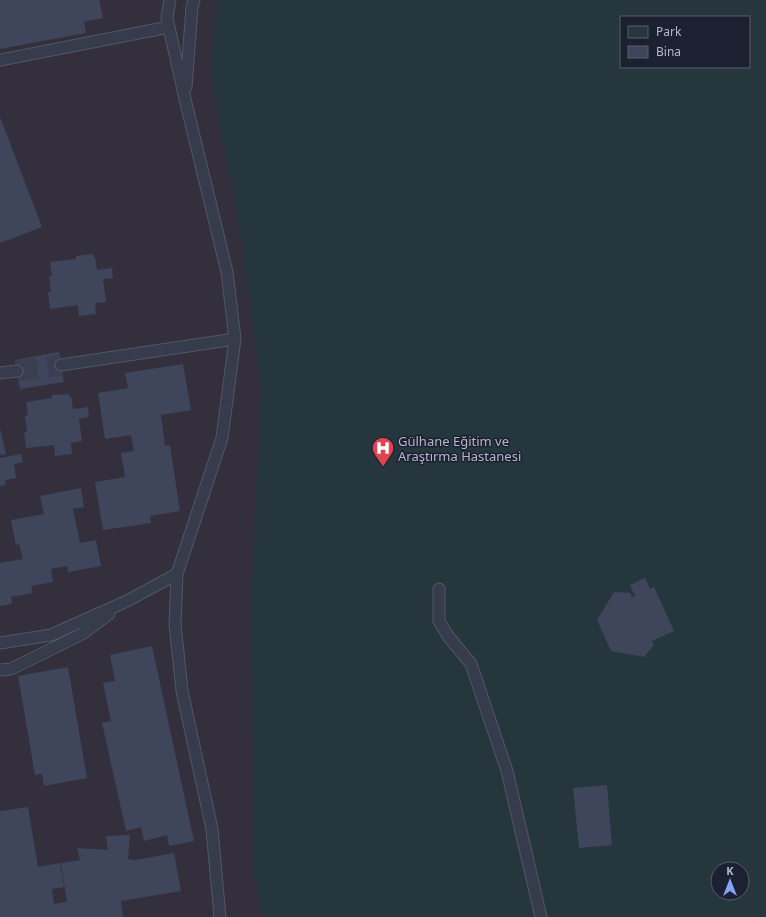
<svg xmlns="http://www.w3.org/2000/svg" width="766" height="917" viewBox="0 0 766 917" font-family="'Noto Sans',sans-serif">
<style>
.medical{fill:#332f3d;fill-rule:evenodd}
.green{fill:#25363d;fill-rule:evenodd}
.building{fill:#3f465c}
.lines{fill:none;stroke-linecap:round;stroke-linejoin:round}
.minor-tunnel{stroke:#393f51;stroke-width:21;stroke-dasharray:21 10;stroke-linecap:butt}
.service-casing{stroke:#525767;stroke-width:13}
.service{stroke:#373c4c;stroke-width:11}
.labels{text-anchor:middle;stroke-width:3;stroke-linejoin:round;paint-order:stroke}
.poi-label{font-size:13px;fill:#b3b7c8;stroke:#1c2131;text-anchor:start}
</style>
<rect width="100%" height="100%" fill="#232a3c"/>
<!-- medical -->
<path class="medical" d="M0 0H766V917H0ZM621 17H749V67H621ZM718 869H742V893H718Z"/>
<!-- green -->
<path class="green" d="M217 0H766V917H263L253 868 252 589 261 387 241 235 210 70ZM621 17H749V67H621ZM718 869H742V893H718Z"/>
<!-- building -->
<path class="building" d="M0 0H99L103 18 84 22 86 33 0 49Z
M0 117 42 227 0 243Z
M93 254V257H95L97 270 112 268 113 278 103 279 106 302 95 303 96 314 79 316 78 305 50 309 48 292H51L49 276H52L50 262 76 259V256Z
M59 352 64 382 20 389 15 360Z
M183 364 191 410 161 415 165 446 170 445 180 511 150 516 151 523 103 530 95 482 125 477 121 453 134 451 131 435 105 439 98 393 128 388 125 373Z
M69 394V397L71 396 73 409 88 407 89 417 79 419 82 441 71 443 72 454 55 456 54 445 26 448 24 432H27L25 416 28 415 26 402 52 398V395Z
M0 428 6 454 0 455Z
M21 454 23 462 14 464 16 478 5 480 6 485 0 486V458Z
M81 488 84 507 73 509 80 543 96 540 101 566 68 572 67 566 51 569 53 582 31 586 33 593 11 597 12 604 0 606V563L23 559 19 544 16 545 11 520 44 514 40 496Z
M645 578 650 589 654 587 674 631 652 641 654 645 644 657 611 651 597 620 614 592 630 593 632 597 635 596 630 585Z
M152 646 194 841 169 846 167 835 144 841 141 827 126 831 102 723 111 721 103 683 115 681 110 655Z
M68 667 87 778 44 786 42 774 35 775 18 676Z
M607 785 612 845 579 848 573 788Z
M28 807 38 867 60 863 64 887 52 889 54 904 67 902 61 863 80 860 77 848 108 850 106 836 130 835 128 859 135 860 174 853 181 891 121 901 123 917H0V811Z"/>
<g class="lines">
<!-- minor-tunnel -->
<path class="minor-tunnel" d="M17 371 61 365"/>
<!-- service casing -->
<g class="service-casing">
<path id="service" d="M0 60 169 27
M186 87 192 7 194 0
M61 365 235 339
M0 373 17 371
M177 574 175 624 182 691 212 829 220 917
M439 589V621L448 636 471 664 507 771 541 917
M0 643 51 635 127 601 177 574 222 438 235 339 227 272 185 99 169 27 167 17 170 0
M0 670 11 669 82 634 109 614"/>
</g>
<!-- service -->
<use href="#service" class="service"/>
</g>
<!-- icons -->
<defs>
<g id="hospital-pin" transform="scale(1.15)"><path d="M0 17L-7.5 6A9.5 9.5 0 1 1 7.5 6Z" fill="#e0444e" stroke="#1c2131"/><path d="M-5-5h3v3.5h4V-5h3V5h-3V1.5h-4V5h-3Z" fill="#fff"/></g>
</defs>
<g fill-rule="evenodd">
<use href="#hospital-pin" x="383" y="448"/>
</g>
<g class="labels">
<!-- poi labels -->
<g class="poi-label">
<text x="398" y="446">Gülhane Eğitim ve<tspan x="398" dy="15">Araştırma Hastanesi</tspan></text>
</g>
</g>
<!-- legend -->
<rect x="620" y="16" width="130" height="52" fill="#1c2131" stroke="#585d6d"/>
<rect x="628" y="26" width="20" height="12" fill="#25363d" stroke="#585d6d"/>
<text x="656" y="36" font-size="12" fill="#b3b7c8">Park</text>
<rect x="628" y="46" width="20" height="12" fill="#3f465c" stroke="#585d6d"/>
<text x="656" y="56" font-size="12" fill="#b3b7c8">Bina</text>
<!-- north arrow -->
<g transform="translate(730 881)"><circle r="19" fill="#1c2131" stroke="#585d6d"/>
<path d="M0-3L7 15L0 10L-7 15Z" fill="#88a1f7"/>
<text y="-6" font-size="11" font-weight="bold" text-anchor="middle" fill="#b3b7c8">K</text>
</g>
</svg>
